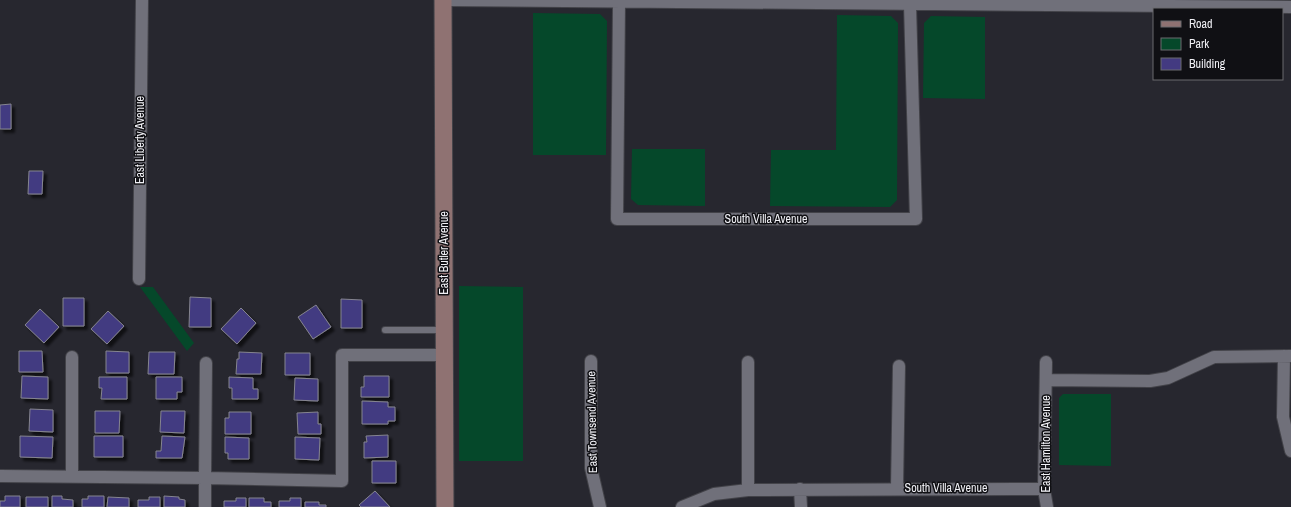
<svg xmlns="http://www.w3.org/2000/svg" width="1291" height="507" viewBox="0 0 1291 507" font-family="'Archivo Narrow',sans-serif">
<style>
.green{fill:#05482a}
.building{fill:#433a81;stroke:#85858f;filter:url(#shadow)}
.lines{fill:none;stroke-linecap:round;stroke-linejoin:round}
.lane-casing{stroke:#424248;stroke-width:8}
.street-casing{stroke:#424248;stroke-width:14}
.secondary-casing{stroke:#424248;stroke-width:19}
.lane{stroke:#70707a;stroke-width:6}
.street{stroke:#70707a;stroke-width:12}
.secondary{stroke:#8f7272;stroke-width:17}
.labels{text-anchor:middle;stroke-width:3;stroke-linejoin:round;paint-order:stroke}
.street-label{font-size:12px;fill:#f1f1f6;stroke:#101014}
</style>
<defs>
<filter id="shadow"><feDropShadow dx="3.5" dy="3.5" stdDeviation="1" flood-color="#0009"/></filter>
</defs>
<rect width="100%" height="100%" fill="#27272f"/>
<!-- green -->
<path class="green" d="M533 13 600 14 607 21 606 155H533Z
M837 15 891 16 898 23 897 200 890 207 770 206 771 150H836Z
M931 16 985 17V99L923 98 924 23Z
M632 149H705V206L638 205 631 199Z
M459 286 523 287V461H459Z
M140 287H153L194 343 187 351Z
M1063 394H1111V466L1059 465V398Z"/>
<!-- building -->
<path class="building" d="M11 104V129H0V105Z
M29 171H43L42 194H28Z
M190 297 211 298V327H189Z
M63 298H84V326H63Z
M341 299 362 300V328H341Z
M316 305 331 327 313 339 298 317Z
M241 308 256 323 237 344 221 329Z
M40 309 59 327 44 343 25 325Z
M108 311 124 326 107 344 91 329Z
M19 351H42L43 372H19Z
M106 351 129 352V373H106Z
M149 352H175L174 374H148Z
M239 352 262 353 261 374H236L237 359H239Z
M285 353H310V375H285Z
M22 376 48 377V399L21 398Z
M364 376H389V397H361V387H364Z
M99 377H127V399H101L102 388H99Z
M156 377H182V392H177V399H156Z
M229 377 253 378V389H258V399H232V388H229Z
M295 378 318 379V401L294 400Z
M362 401 388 402V407H395V421H388V424H362Z
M30 409 53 410V432L29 431Z
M95 411H120L119 433H95Z
M161 411H185L184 433 160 432Z
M229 412H251V434H225V418H229Z
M318 412V424H321V434H298L297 413Z
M388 435V457L364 458V442H367L366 436Z
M20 436 53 437 52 458 20 457Z
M94 436H123V457H94Z
M162 436 185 437 182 458H156V451H161Z
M225 437 249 438V459H228V453H225Z
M295 437 320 438 319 460 295 459Z
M372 461H396V483H372Z
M375 491 390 507H361L359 505Z
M5 496H20V507H0V501H5Z
M52 496H62V499L73 500V507H52Z
M88 496H104V507H82V499H88Z
M164 496 179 497V499L185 500V507H164Z
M26 497H48V507H26Z
M108 497 129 498V507H107Z
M149 497H160V507H138V500H149Z
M236 498H246V507H224V501H236Z
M249 498H264V502H271V507H249Z
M290 498H301V507H279V501H290Z
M305 502H319V505H326V507H305Z"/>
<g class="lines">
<!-- lane casing -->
<g class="lane-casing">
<path id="lane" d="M385 330H443"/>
</g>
<!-- street casing -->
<g class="street-casing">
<path id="street" d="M446 0 1291 7
M619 3 617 219H916L910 5
M139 279 142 0
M1284 356 1283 417 1291 451
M72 357V476
M591 361V468L600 507
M748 362V490
M1046 362 1044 489 1047 507
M206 363 205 478 342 481V355H445
M1046 380 1150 381 1168 378 1214 357 1291 356
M0 476 205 478V507
M897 488 899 366
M800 489 801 507
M682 507 714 494 748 490 1044 489"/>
</g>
<!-- secondary casing -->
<g class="secondary-casing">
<path id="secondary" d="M443 0 445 507"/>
</g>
<!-- lane -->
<use href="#lane" class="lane"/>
<!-- street -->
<use href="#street" class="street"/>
<!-- secondary -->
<use href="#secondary" class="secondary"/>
</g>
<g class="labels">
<!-- street labels -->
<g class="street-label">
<text transform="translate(140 140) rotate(-90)" y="4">East Liberty Avenue</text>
<text x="766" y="223">South Villa Avenue</text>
<text transform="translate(444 253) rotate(-90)" y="4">East Butler Avenue</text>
<text transform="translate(592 422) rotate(-91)" y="4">East Townsend Avenue</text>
<text transform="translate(1046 444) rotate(-90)" y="4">East Hamilton Avenue</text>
<text x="946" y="492">South Villa Avenue</text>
</g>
</g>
<!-- legend -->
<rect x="1153" y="8" width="130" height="72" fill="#101014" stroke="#6a6a6e"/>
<rect x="1161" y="21" width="20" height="6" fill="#8f7272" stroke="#6a6a6e"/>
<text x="1189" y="28" font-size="12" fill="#f1f1f6">Road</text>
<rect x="1161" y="38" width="20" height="12" fill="#05482a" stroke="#6a6a6e"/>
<text x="1189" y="48" font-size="12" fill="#f1f1f6">Park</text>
<rect x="1161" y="58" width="20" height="12" fill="#433a81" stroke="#6a6a6e"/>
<text x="1189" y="68" font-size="12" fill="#f1f1f6">Building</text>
</svg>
